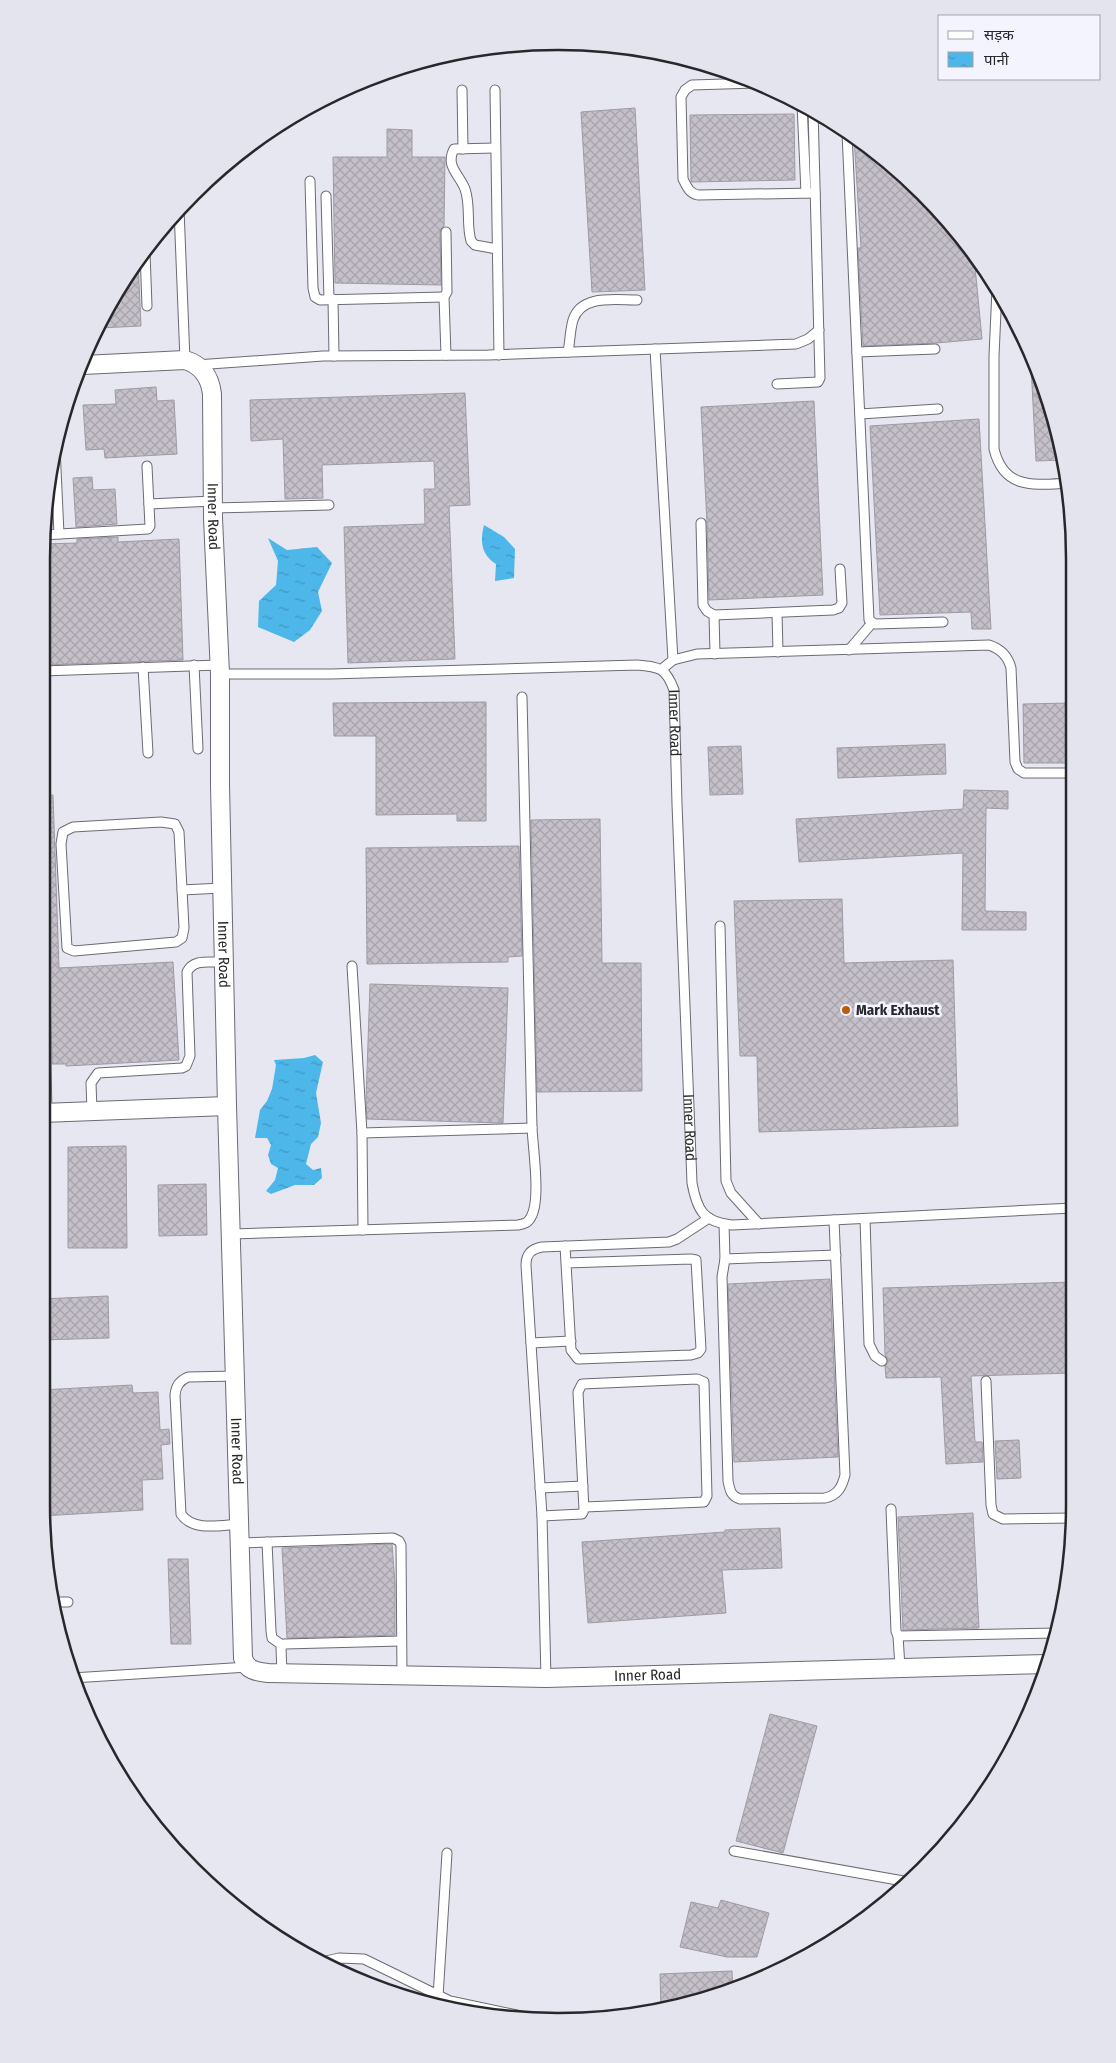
<svg xmlns="http://www.w3.org/2000/svg" width="1116" height="2063" viewBox="0 0 1116 2063" font-family="'Fira Sans Condensed','Noto Sans Devanagari',sans-serif">
<style>
.water{fill:url(#water-ripples)}
.building{fill:url(#building-cross-hatch);stroke:#9f9aa3}
.lines{fill:none;stroke-linecap:round;stroke-linejoin:round}
.service-casing{stroke:#6a6b74;stroke-width:11}
.minor-casing{stroke:#6a6b74;stroke-width:20}
.service{stroke:#fff;stroke-width:9}
.minor{stroke:#fff;stroke-width:18}
.poi-dot{fill:#ba5c0d;stroke:#f4f4ff;stroke-width:2}
.labels{text-anchor:middle;stroke-width:5;stroke-linejoin:round;paint-order:stroke}
.street-label{font-size:15px;fill:#28282c;stroke:#f4f4ff}
.poi-label{font-size:15px;font-weight:bold;fill:#28282c;stroke:#f4f4ff;text-anchor:start}
.rim{fill:none;stroke:#28282c;stroke-width:2.5}
</style>
<defs>
<pattern id="water-ripples" width="26" height="14" patternUnits="userSpaceOnUse" patternTransform="scale(1.25)"><rect width="26" height="14" fill="#4eb7ea"/><path d="M2 4q2-2 4 0t4 0M15 11q2-2 4 0t4 0" fill="none" stroke="#4195be"/></pattern>
<pattern id="building-cross-hatch" width="8" height="8" patternUnits="userSpaceOnUse" patternTransform="scale(1.25)"><rect width="8" height="8" fill="#c4bfc8"/><path d="M0 0l8 8M0 8l8-8" fill="none" stroke="#a8a4ac"/></pattern>
</defs>
<rect width="100%" height="100%" fill="#e7e7f1"/>
<!-- water -->
<path class="water" d="M484 525 504 537 515 549 514 578 495 581 496 564C481 555 480 541 484 525Z
M268 538 287 550 317 547 332 563 318 592 322 611 310 630 294 642 258 627 259 601 276 585 278 561Z
M315 1055 323 1062 316 1093 321 1123 318 1137 311 1144 306 1164 313 1170 321 1168 322 1178 314 1185H295L271 1194 266 1191 275 1180 278 1168 271 1164 268 1155 271 1145 267 1138H255L260 1110 267 1101 272 1089 276 1065 274 1060 304 1058Z"/>
<!-- building -->
<path class="building" d="M635 108 645 290 592 292 581 112Z
M794 114 795 180 691 182 690 115Z
M387 129 412 130V157H445L444 226 440 232 441 285 335 283 333 157H387Z
M854 138 899 170 974 256 982 339 936 343 863 346 858 248H861Z
M138 261 141 326 99 328 110 300Z
M1037 365 1056 439 1062 460 1036 461 1031 366Z
M156 387 157 401 174 400 177 454 105 458 104 449 86 450 83 405 116 404 115 390Z
M465 393 470 505 449 506 455 659 348 663 344 527 425 524 424 489H435L434 461 322 465 323 498 285 499 283 439 251 441 250 400Z
M814 401 823 595 709 600 707 523 701 407Z
M979 419 991 629H972L971 612 880 615 870 426Z
M92 477 93 490 115 489 117 524 76 527 73 478Z
M118 537V542L179 539 183 660 42 665V544L77 543V539Z
M486 702V821H457V814L376 815V736H334L333 703Z
M1071 703V763H1024L1023 704Z
M945 744 946 774 838 778 837 748Z
M741 746 743 794 710 795 708 747Z
M964 790 1008 791V809L986 808 985 911 1026 912V930H962L963 853 799 862 796 819 963 809Z
M42 795H53L59 968 173 962 179 1060 66 1066V1064H52L51 1018 48 1013 42 1014Z
M600 819 602 963H641L642 1091 537 1092 531 820Z
M519 846 522 956 508 957V962L367 964 366 848Z
M842 899 844 963 953 960 958 1126 759 1132 757 1056H740L734 901Z
M370 984 508 988 503 1123 367 1119 366 1101Z
M126 1146 127 1248H68V1147Z
M206 1184 207 1235 159 1236 158 1185Z
M830 1279 838 1457 734 1462 728 1284Z
M1073 1282V1373L971 1376 975 1442H982L983 1462 946 1464 941 1377 886 1378 885 1366 888 1361 885 1355 883 1288Z
M108 1296 109 1338 41 1340V1299Z
M132 1385 133 1393 158 1392 160 1430 169 1429 170 1444 161 1445 163 1479 142 1480 143 1510 42 1516 41 1390Z
M1019 1440 1021 1478 997 1479 995 1441Z
M973 1513 979 1628 903 1630 898 1517Z
M780 1528 782 1568 722 1570 726 1613 588 1623 582 1542 725 1532V1530Z
M392 1544 395 1584V1635L287 1638 282 1548Z
M168 1559H188L191 1644H171Z
M770 1714 817 1726 783 1853 736 1841Z
M721 1900 769 1913 757 1957H727L680 1947 691 1902 718 1908Z
M732 1971 733 1990 691 2004 661 2009 660 1974Z"/>
<g class="lines">
<!-- service casing -->
<g class="service-casing">
<g id="service">
<path d="M756 83 692 85 685 90 681 97 683 179C687 187 689 193 698 195L815 193"/>
<path d="M462 90 463 149"/>
<path d="M495 90 499 355"/>
<path d="M802 104 806 193"/>
<path d="M847 133 869 620 875 624 943 622"/>
<path d="M495 148 454 149C445 166 459 174 465 189 471 206 466 224 471 241L475 245 497 249"/>
<path d="M310 181 313 288 315 297 320 300 444 297"/>
<path d="M326 196 329 299"/>
<path d="M179 209 185 360"/>
<path d="M446 232 447 292 444 297 446 355"/>
<path d="M145 252 147 306"/>
<path d="M997 289 994 356V449C1004 490 1034 485 1068 483"/>
<path d="M333 299 334 356"/>
<path d="M655 349 673 660"/>
<path d="M568 352C570 342 570 330 573 320 581 294 615 300 637 300"/>
<path d="M857 352 935 349"/>
<path d="M196 365 323 356 488 355 796 344 808 339 819 330"/>
<path d="M777 384 818 382 820 378 813 109"/>
<path d="M860 414 938 409"/>
<path d="M55 447 59 534"/>
<path d="M149 504 213 501"/>
<path d="M213 508 329 505"/>
<path d="M701 523 703 605 707 611 714 615 833 610 839 608 842 603 840 569"/>
<path d="M42 535 148 529 150 526 147 466"/>
<path d="M777 613 778 652"/>
<path d="M714 615 715 654"/>
<path d="M849 650 872 623"/>
<path d="M194 665 198 749"/>
<path d="M143 667 148 753"/>
<path d="M662 669 673 660 697 654 989 645C1001 649 1008 656 1011 668L1015 762 1018 769 1024 773H1071"/>
<path d="M42 671 219 665"/>
<path id="s1" d="M220 674H331L637 665C660 667 666 668 674 690L677 804 692 1183C697 1210 703 1222 732 1225L1073 1208"/>
<path d="M161 822 175 824 179 832 184 928 182 938 176 942 74 951 67 948 61 844 63 832 73 827Z"/>
<path d="M182 890 222 888"/>
<path d="M720 926 726 1181 731 1193 759 1224"/>
<path d="M352 966 362 1133 363 1230"/>
<path d="M45 1019 47 1113"/>
<path d="M92 1111 91 1083 98 1073 182 1068 186 1066 190 1056 187 972C194 958 210 963 224 962"/>
<path d="M362 1133 532 1128"/>
<path d="M865 1219 869 1344 875 1356 882 1361"/>
<path d="M724 1224 725 1259 722 1277 728 1481C730 1491 731 1496 740 1499L825 1498C838 1495 842 1487 845 1475L834 1220"/>
<path d="M232 1234 518 1225C524 1224 528 1223 531 1217 541 1200 533 1149 532 1128L522 697"/>
<path d="M565 1246 571 1350 578 1359 691 1355 698 1353 701 1349 696 1260 691 1259 566 1263"/>
<path d="M725 1259 836 1255"/>
<path d="M531 1343 571 1341"/>
<path d="M236 1376 188 1377C179 1381 176 1386 175 1395L181 1514C193 1532 221 1525 240 1524"/>
<path d="M986 1381 991 1505 993 1514 1003 1519 1074 1518"/>
<path d="M540 1488 583 1486"/>
<path d="M891 1509 896 1631 898 1636 1058 1633"/>
<path d="M542 1516 582 1514 584 1510 578 1392 582 1384 697 1379 704 1382 707 1496 704 1502 585 1507"/>
<path d="M267 1542 271 1631 272 1638 282 1645"/>
<path d="M240 1543 393 1538 399 1541 401 1545 402 1676"/>
<path d="M51 1602H68"/>
<path d="M898 1636 900 1667"/>
<path d="M282 1674 281 1648 284 1644 401 1641"/>
<path d="M72 1678 248 1667"/>
<path d="M546 1678 542 1516 526 1265C526 1254 531 1249 542 1247L669 1242 677 1239 709 1218"/>
<path d="M734 1851 909 1882"/>
<path d="M322 1962 339 1958 364 1959 450 2001 545 2021"/>
<path d="M438 1997 447 1853"/>
</g>
</g>
<!-- minor casing -->
<g class="minor-casing">
<g id="minor">
<path id="s2" d="M83 365 185 360C202 365 210 377 212 394L213 518 220 674V785L227 1106 243 1658C246 1670 257 1672 268 1673L546 1678 1047 1664"/>
<path d="M42 1113 227 1106"/>
</g>
</g>
<!-- service -->
<use href="#service" class="service"/>
<!-- minor -->
<use href="#minor" class="minor"/>
</g>
<!-- markers -->
<circle class="poi-dot" cx="846" cy="1010" r="5"/>
<g class="labels">
<!-- street labels -->
<g class="street-label">
<text dy="5" stroke="none"><textPath href="#s2" startOffset="271">Inner Road</textPath></text>
<text dy="5" stroke="none"><textPath href="#s1" startOffset="499">Inner Road</textPath></text>
<text dy="5" stroke="none"><textPath href="#s2" startOffset="709">Inner Road</textPath></text>
<text dy="5" stroke="none"><textPath href="#s1" startOffset="904">Inner Road</textPath></text>
<text dy="5" stroke="none"><textPath href="#s2" startOffset="1206">Inner Road</textPath></text>
<text dy="5" stroke="none"><textPath href="#s2" startOffset="1824">Inner Road</textPath></text>
</g>
<!-- poi labels -->
<g class="poi-label">
<text x="856" y="1015">Mark Exhaust</text>
</g>
</g>
<!-- crop -->
<path d="M0 0H1116V2063H0ZM558 50H558A508 508 0 0 1 1066 558V1505A508 508 0 0 1 558 2013H558A508 508 0 0 1 50 1505V558A508 508 0 0 1 558 50Z" fill="#e4e4ee" fill-rule="evenodd"/>
<path class="rim" d="M558 50H558A508 508 0 0 1 1066 558V1505A508 508 0 0 1 558 2013H558A508 508 0 0 1 50 1505V558A508 508 0 0 1 558 50Z"/>
<!-- legend -->
<rect x="938" y="15" width="162" height="65" fill="#f4f4ff" stroke="#a2a2ab"/>
<rect x="948" y="31" width="25" height="8" fill="#ffffff" stroke="#a2a2ab"/>
<text x="984" y="40" font-size="15" fill="#28282c">सड़क</text>
<rect x="948" y="52" width="25" height="15" fill="url(#water-ripples)" stroke="#a2a2ab"/>
<text x="984" y="65" font-size="15" fill="#28282c">पानी</text>
</svg>
